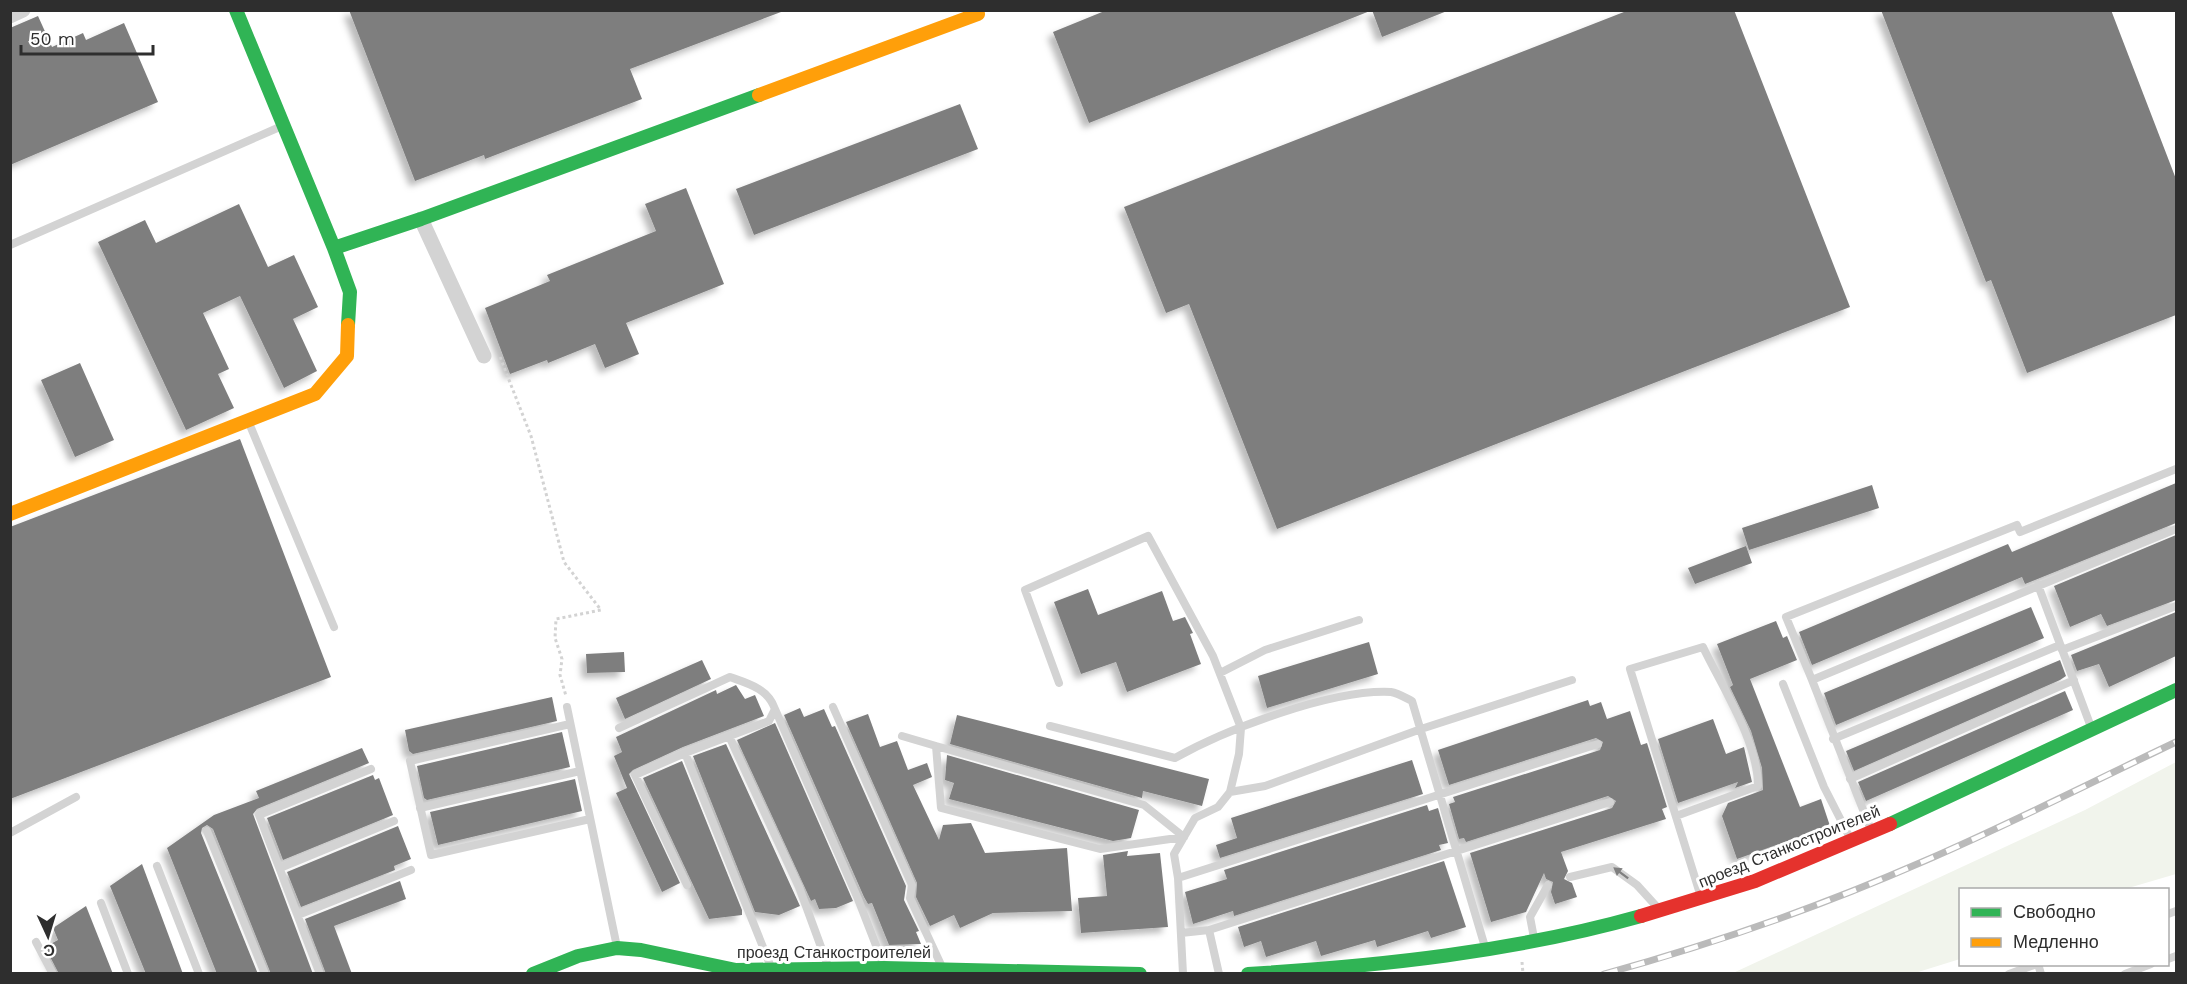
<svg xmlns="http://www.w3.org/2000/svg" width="2187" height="984" viewBox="0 0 2187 984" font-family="'Work Sans',sans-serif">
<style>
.green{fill:#f1f4ec}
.building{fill:#7e7e7e;filter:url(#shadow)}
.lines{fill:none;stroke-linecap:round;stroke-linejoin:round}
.path{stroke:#d3d3d3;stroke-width:3;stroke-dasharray:3 3;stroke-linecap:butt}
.lane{stroke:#d3d3d3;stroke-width:8}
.street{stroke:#d3d3d3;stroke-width:15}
.fast{stroke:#30b455;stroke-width:14}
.slow{stroke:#ff9f0a;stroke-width:14}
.jam{stroke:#e5322d;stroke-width:14}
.rail-casing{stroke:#bababa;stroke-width:7}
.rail{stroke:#fff;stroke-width:4.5;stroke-dasharray:14;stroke-linecap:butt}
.oneway{fill:#808080}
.labels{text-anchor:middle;stroke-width:6;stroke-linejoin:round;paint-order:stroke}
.street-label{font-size:16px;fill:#2e2e2e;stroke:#fff}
</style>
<defs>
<filter id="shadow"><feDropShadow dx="-5.5" dy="5.5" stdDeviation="3" flood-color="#0004"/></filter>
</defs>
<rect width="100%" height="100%" fill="#fff"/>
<!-- green -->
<path class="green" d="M2176 762V874L2125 889 1960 890V959L1915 973H1733L2085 810Z"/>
<!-- building -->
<path class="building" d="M349 10H781V12L630 69 642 99 485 159 484 155 415 181Z
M1107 10H1370V11L1089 123 1053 32Z
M1372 10H1447V11L1382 37Z
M1629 10H1734L1850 307 1277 529 1189 304 1166 313 1124 207Z
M1881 10H2111L2176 179V315L2027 373 1991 280 1986 282Z
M38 16 52 47 83 33 86 40 124 23 158 102 10 165V28Z
M960 104 978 149 754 235 736 189Z
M686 188 724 284 626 323 639 354 605 368 595 344 548 363 547 360 510 374 485 308 550 281 547 275 656 231 645 204Z
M239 204 268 267 294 255 318 307 293 319 317 371 284 388 240 296 203 313 229 369 218 374 234 408 186 430 98 242 145 220 156 243Z
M80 363 114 440 75 457 41 380Z
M240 439 331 677 10 799V527Z
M2176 483V523L2025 584 2022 577 1812 665 1799 632 2008 544 2012 552Z
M1872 485 1879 508 1749 550 1742 528Z
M2176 535V600L2107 626 2101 614 2070 627 2054 586Z
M1746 546 1752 563 1695 584 1688 568Z
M1088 589 1098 615 1162 591 1173 621 1185 617 1193 633 1190 634 1201 664 1127 692 1116 662 1081 674 1054 602Z
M2031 607 2044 638 1836 725 1824 693Z
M2176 612V656L2109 687 2099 664 2077 671 2071 655Z
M1776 621 1783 638 1787 636 1797 660 1750 679 1800 807 1821 799 1830 826 1737 859 1722 816 1728 803 1763 790 1762 768 1751 731 1730 687 1733 685 1717 644Z
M1369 642 1378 674 1267 708 1258 676Z
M624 652 625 672 587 673 586 654Z
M702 660 711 679 625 719 616 698Z
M2060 660 2066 676 2060 680 1854 771 1846 751Z
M736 685 745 699 755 695 764 716 683 747 633 770 629 774 680 883 662 892 616 793 627 788 614 756 622 752 616 737 716 690 717 694Z
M2065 691 2073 710 1866 801 1858 782Z
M552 697 557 721 413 754 409 751 405 730Z
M1588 700 1590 706 1601 702 1607 719 1630 711 1641 745 1647 743 1667 807 1662 809 1666 819 1561 852 1568 871 1564 879 1572 883 1577 897 1555 904 1551 892 1553 882 1546 879 1544 873 1526 912 1491 922 1470 853 1612 808 1616 801 1608 796 1466 842 1464 838 1459 839 1449 804 1455 802 1453 797 1600 750 1603 742 1596 738 1449 785 1438 750Z
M800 708 804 717 824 709 832 727 835 726 906 886 904 900 919 931 916 932 921 944 889 945 872 903 868 904 864 897 784 715Z
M868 714 880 747 897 741 908 770 927 763 932 777 913 785 939 840 943 825 971 823 985 853 1067 848 1072 911 993 913 960 928 954 915 930 926 916 897 917 883 846 722Z
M957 715 1209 779 1202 806 1143 791 1142 798 950 744Z
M1713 719 1726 754 1744 747 1752 782 1735 788 1738 782 1678 803 1658 739Z
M775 723 853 901 836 908 819 909 815 899 811 901 737 740Z
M562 732 570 767 427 800 424 798 417 766Z
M726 744 800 906 779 915 755 912 693 756Z
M362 748 369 763 257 809 253 814 313 974H271L213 829 207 825 202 828 201 833 258 974H217L167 848 214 815 259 798 256 791Z
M947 755 1139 810 1131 838 1113 841 949 799 954 783 945 780Z
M1412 760 1423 794 1220 858 1216 845 1237 838 1231 818Z
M682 761 742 910V915L709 919 643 778Z
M373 775 375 780 379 778 393 815 283 860 267 818Z
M575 779 582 811 438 845 430 812Z
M1427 805 1429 811 1438 808 1448 843 1439 845 1441 850 1234 916 1233 911 1193 924 1185 892 1227 879 1224 870Z
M398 826 411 859 394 866 395 870 301 907 287 872Z
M1128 851 1127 856 1160 853 1168 927 1081 933 1078 898 1107 896 1103 855Z
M1444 861 1466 927 1431 938 1428 931 1377 947 1375 940 1321 956 1316 941 1266 957 1261 941 1244 947 1238 927Z
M142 864 183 974H146L110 886Z
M400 881 406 899 334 926 352 974H326L305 919Z
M86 906 113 974H59L45 947 58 940 53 928Z"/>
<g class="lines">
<!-- path -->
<path class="path" d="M500 357 531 436 564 562 601 610 556 619 555 638 562 659 560 675 566 696
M1522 962 1523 974"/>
<!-- lane -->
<path class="lane" d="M10 245 282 126
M249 423 334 627
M2038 585 2091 727
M2062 650 2176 606
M1220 673 1265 650 1359 620
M1812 680 1786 617 2017 525 2020 532 2176 469
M1059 683 1025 590 1148 536 1213 656 1241 728 1239 754 1230 792 1218 807 1195 818 1174 854 1178 878 1183 974
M1783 684 1824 787 1850 838
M567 707 617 947
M833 707 912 885 910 898 942 967
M775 709 858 899 884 966
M570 724 410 761 431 855 590 819
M1050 726 1175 758C1227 729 1332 689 1391 692 1398 693 1406 698 1412 701L1485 947
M619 728 730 677C750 684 768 689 775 709L769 721 685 753
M729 736 799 887 828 966
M902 736 936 746 941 808 1100 849 1184 837
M1833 739 2060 645
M936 746 1144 805 1184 837
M1850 779 2074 680
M1230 792 1265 786 1421 729 1572 680
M420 808 580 771
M1676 816 1758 786C1758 741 1722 687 1703 647L1630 669 1701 897
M1871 830 1812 680 2176 529
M207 831 265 974
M10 833 76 797
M157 866 199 974
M280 868 394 821
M1570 877 1612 867 1637 885 1657 907
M1178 878 1598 744
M687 885 635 775 685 753 771 967
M101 903 128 974
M2168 914 2176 911
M298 915 411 870
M1181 933 1209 930
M1534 938 1530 917 1548 885
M36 942 53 974
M2168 959 2176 956
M2038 964 2041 974
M320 974 259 815 371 769
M1219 974 1209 930 1610 802
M2009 974 2037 964
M2125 974 2151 964"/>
<!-- street -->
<path class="street" d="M10 16 23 10
M421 219 484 356"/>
<!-- fast -->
<path class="fast" d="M236 10 334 248 421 219 759 95
M334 248 350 292 348 325
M1890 824 2176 690
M533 974 578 956 617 948 641 950 736 970 884 968 1140 974
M1248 974C1380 966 1513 952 1641 916"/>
<!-- slow -->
<path class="slow" d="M759 95 978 14 977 10
M10 514 315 394 347 356 348 325"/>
<!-- jam -->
<path class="jam" d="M1641 916 1755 881 1890 824"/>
<!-- rail casing -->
<g class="rail-casing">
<path id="rail" d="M1604 974C1713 944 1819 907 1922 862 2008 825 2092 782 2176 742"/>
</g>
<!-- rail -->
<use href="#rail" class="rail"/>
</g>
<!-- one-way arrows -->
<defs><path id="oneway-solid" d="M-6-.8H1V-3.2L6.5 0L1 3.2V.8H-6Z" transform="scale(1.5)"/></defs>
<use class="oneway" href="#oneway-solid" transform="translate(1621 873) rotate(-143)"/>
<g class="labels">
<!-- street labels -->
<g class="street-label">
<text transform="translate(1789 846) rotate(-22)" y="6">проезд Станкостроителей</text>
<text x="834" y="958">проезд Станкостроителей</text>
</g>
</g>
<!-- border -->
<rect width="2187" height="984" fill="none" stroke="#2e2e2e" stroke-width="24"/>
<!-- legend -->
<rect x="1959" y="888" width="210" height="78" fill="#ffffff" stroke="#ababab" stroke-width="1.5"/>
<rect x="1971" y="908" width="30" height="9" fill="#30b455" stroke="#ababab" stroke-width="1.5"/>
<text x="2013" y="918" font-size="18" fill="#2e2e2e">Свободно</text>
<rect x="1971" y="938" width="30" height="9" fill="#ff9f0a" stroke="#ababab" stroke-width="1.5"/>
<text x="2013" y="948" font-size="18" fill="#2e2e2e">Медленно</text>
<!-- north arrow -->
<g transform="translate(48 936) rotate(176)" stroke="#ffffff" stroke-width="4.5" paint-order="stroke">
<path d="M0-4.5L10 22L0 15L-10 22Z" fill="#2e2e2e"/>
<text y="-9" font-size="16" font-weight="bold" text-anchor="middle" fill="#2e2e2e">С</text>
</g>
<!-- scale -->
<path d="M21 45v9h132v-9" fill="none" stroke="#2e2e2e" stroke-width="3"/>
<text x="30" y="45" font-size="18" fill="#2e2e2e" stroke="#ffffff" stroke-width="4.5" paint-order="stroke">50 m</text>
</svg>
